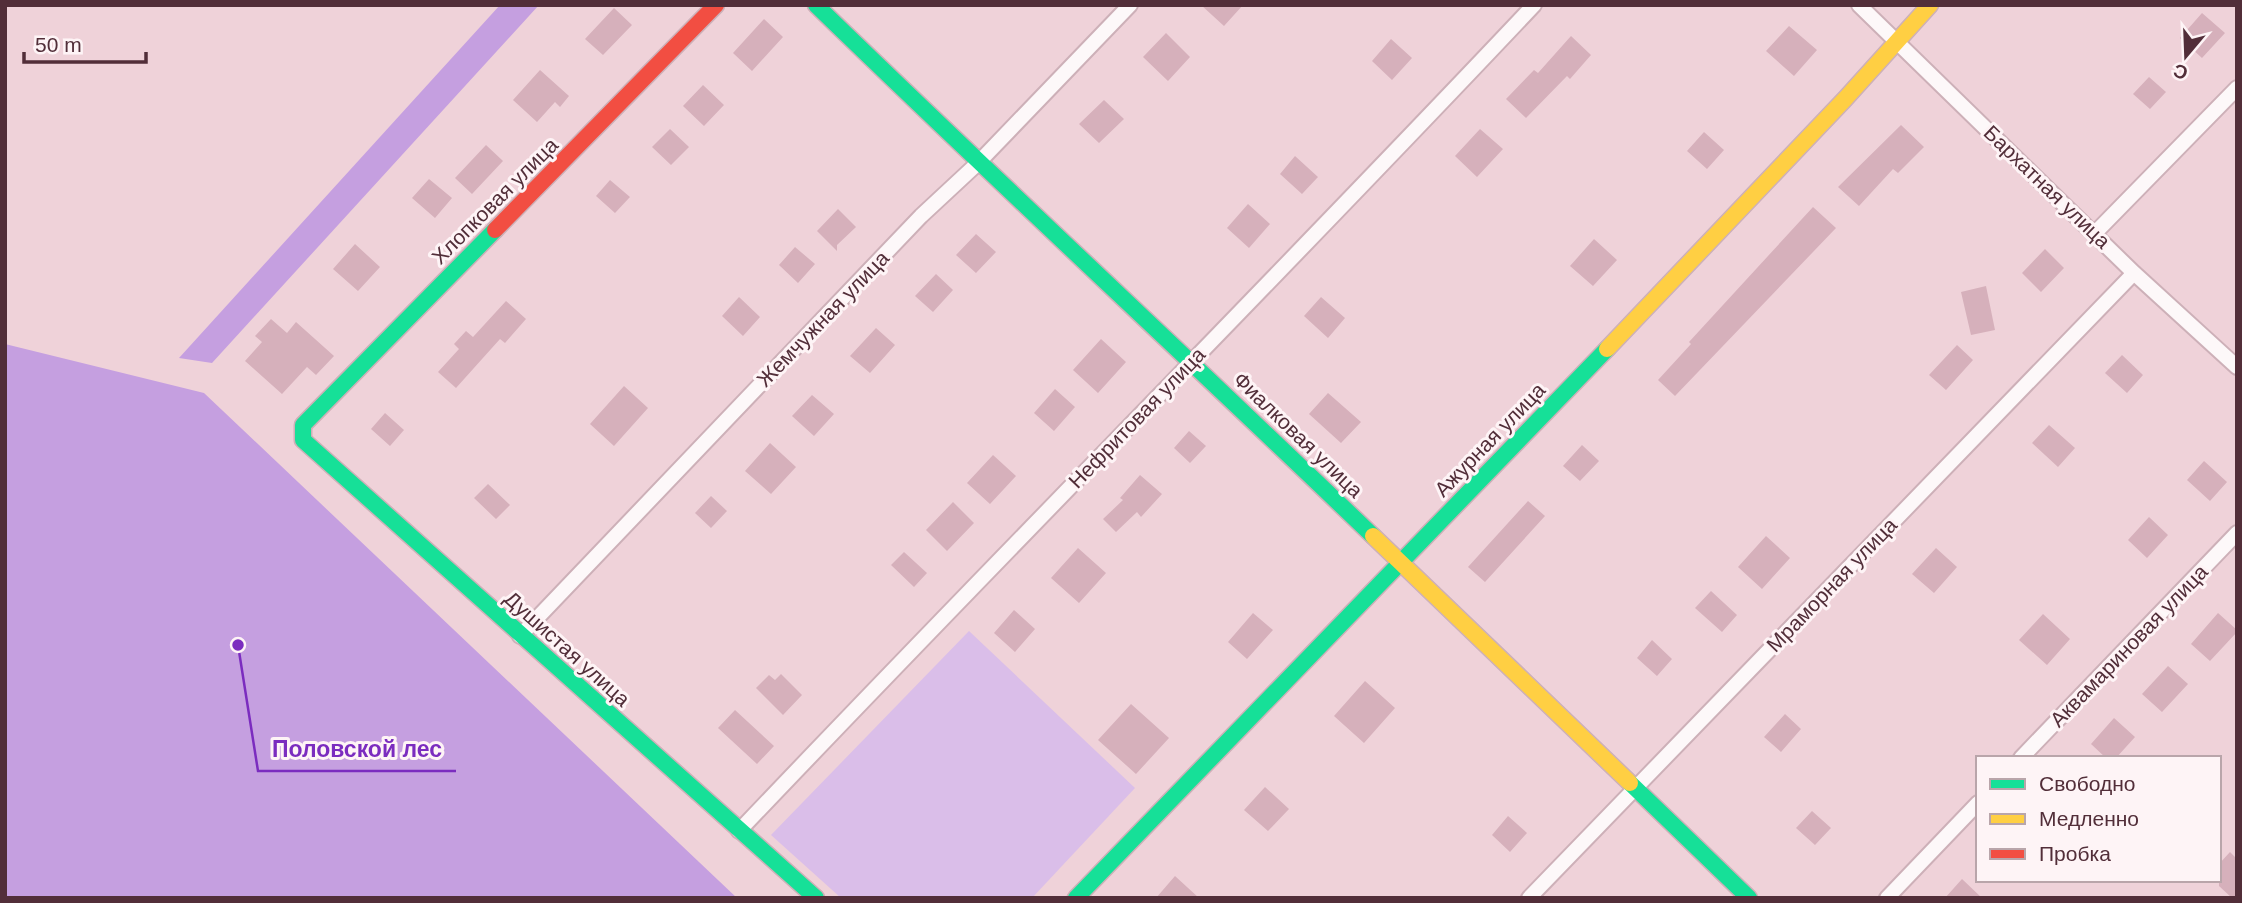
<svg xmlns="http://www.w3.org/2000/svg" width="2242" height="903" viewBox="0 0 2242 903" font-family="Arial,sans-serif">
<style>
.green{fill:#dabee9}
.forest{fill:#c59fe0}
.building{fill:#d6b0bb}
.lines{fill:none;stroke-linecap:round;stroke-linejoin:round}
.street-casing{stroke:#cdb0b8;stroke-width:18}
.fast-casing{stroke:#cdb0b8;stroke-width:19}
.slow-casing{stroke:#cdb0b8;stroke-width:19}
.jam-casing{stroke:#cdb0b8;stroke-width:19}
.street{stroke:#fdf8f9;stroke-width:14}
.fast{stroke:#16e098;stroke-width:16}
.slow{stroke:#ffcf43;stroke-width:16}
.jam{stroke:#f24e42;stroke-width:16}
.labels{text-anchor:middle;stroke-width:6;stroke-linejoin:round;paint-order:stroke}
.street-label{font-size:21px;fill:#522e39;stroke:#fef4f6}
.leader{fill:none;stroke:#7b2cbf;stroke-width:2.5}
.callout-dot{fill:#7b2cbf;stroke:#fef4f6;stroke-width:2.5}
.callout-label{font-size:23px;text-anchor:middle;font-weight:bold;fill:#7b2cbf;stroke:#fef4f6;stroke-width:6;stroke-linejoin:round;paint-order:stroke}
</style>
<rect width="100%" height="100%" fill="#efd2d9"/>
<!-- green -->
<path class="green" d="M969 631 1135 788 1032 898H841L771 835Z"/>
<!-- forest -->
<path class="forest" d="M500 5H539L212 363 179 358Z
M5 344 204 393 737 898H5Z"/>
<!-- building -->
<path class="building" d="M1201 5H1243L1224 26Z
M614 8 632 25 603 55 585 39Z
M2202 13 2225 33 2202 58 2180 38Z
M764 19 783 37 752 71 733 53Z
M1789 26 1817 50 1794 76 1766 51Z
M1166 33 1190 57 1168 81 1143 57Z
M1571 36 1591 55 1570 79 1567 76 1526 118 1506 99 1534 70 1538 73Z
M1391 39 1412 58 1392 80 1372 61Z
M540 70 569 96 560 107 555 102 537 122 513 100Z
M2149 77 2166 92 2150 109 2133 94Z
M703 85 724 105 704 126 683 106Z
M1104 100 1124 119 1099 143 1079 124Z
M1901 125 1924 147 1898 173 1893 169 1859 206 1838 187Z
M670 129 689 147 671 165 652 147Z
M1480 129 1503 149 1477 177 1455 156Z
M1704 132 1724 150 1707 169 1687 151Z
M486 145 503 161 472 194 455 178Z
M1295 156 1318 177 1302 194 1280 174Z
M429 179 452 198 435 218 412 198Z
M610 180 630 197 615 213 596 196Z
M1248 204 1270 224 1249 248 1227 228Z
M1813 207 1836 228 1675 396 1658 380 1691 344 1689 342Z
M838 209 856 227 837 245V251L817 231Z
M976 234 996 252 976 273 956 255Z
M1594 239 1617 260 1593 286 1570 266Z
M355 244 380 267 358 291 333 269Z
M795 247 815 264 798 283 779 265Z
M2045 249 2064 268 2041 292 2022 273Z
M936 274 953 290 933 312 915 296Z
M1986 286 1995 330 1971 335 1961 292Z
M739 297 760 317 743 336 722 316Z
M1321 297 1345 318 1328 338 1304 316Z
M506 301 526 319 505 343 500 339 456 388 438 372 459 349 454 344 466 331 473 337Z
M271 319 287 333 296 322 334 356 316 375 307 367 282 394 245 361 262 342 255 336Z
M876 328 895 345 870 373 850 356Z
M1101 339 1126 362 1098 393 1073 370Z
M1957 345 1973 360 1946 390 1929 375Z
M2122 355 2143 375 2127 393 2105 373Z
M624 386 648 408 614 446 590 424Z
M1055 389 1075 407 1054 431 1034 413Z
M1328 393 1361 422 1341 443 1309 414Z
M812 395 834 414 814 436 792 416Z
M385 413 404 430 390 446 371 429Z
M2049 425 2075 448 2058 467 2032 443Z
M1189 431 1206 446 1190 463 1174 448Z
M770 443 796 467 771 494 745 471Z
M1582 445 1599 461 1580 481 1563 466Z
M993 455 1016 476 990 504 967 483Z
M2204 461 2227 482 2210 501 2187 480Z
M1140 475 1162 494 1141 517 1137 512 1116 532 1103 519 1123 500 1120 498Z
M488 484 510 505 496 519 474 498Z
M711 496 727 511 711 528 695 513Z
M1528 501 1545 516 1485 582 1468 567Z
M953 502 974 523 947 551 926 530Z
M2149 517 2168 535 2147 558 2128 540Z
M1766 536 1790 558 1762 589 1738 567Z
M1078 548 1106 573 1079 603 1051 578Z
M1936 548 1957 567 1934 593 1912 574Z
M904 552 927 573 914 587 891 565Z
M1711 591 1737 615 1722 632 1695 608Z
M1014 610 1035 629 1015 652 994 633Z
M1253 613 1273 630 1247 659 1228 642Z
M2218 613 2237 630V632L2210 661 2191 644Z
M2043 614 2070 639 2047 665 2019 640Z
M1652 640 1672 659 1657 676 1637 658Z
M2168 666 2188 684 2162 712 2142 694Z
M781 674 802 695 783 715 756 688 769 675 775 680Z
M1365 681 1395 708 1364 743 1334 716Z
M1131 704 1169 738 1136 774 1098 740Z
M735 710 774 746 757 764 718 728Z
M1785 714 1801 729 1781 752 1764 737Z
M2114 718 2135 737 2116 758H2106L2091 744Z
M1265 787 1289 809 1268 831 1244 810Z
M1812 811 1831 828 1815 845 1796 828Z
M1508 816 1527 833 1510 852 1492 835Z
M2230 852 2237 859V898H2232L2219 886V864Z
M1175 876 1199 898H1156Z
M1962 879 1982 898H1945Z"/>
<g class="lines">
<!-- street casing -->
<g class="street-casing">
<path id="street" d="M1859 5 2134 273 2237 367
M2094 234 2237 88
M520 636 921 216 978 163 1130 5
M2021 758 2237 533
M739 831C1002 554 1272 283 1534 5
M1529 898 2134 273
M1887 898 1978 803"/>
</g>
<!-- fast casing -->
<g class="fast-casing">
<path id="fast" d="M816 5C1000 184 1188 358 1373 536
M495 230 303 425V440L816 898
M1630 783 1749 898
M1076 898 1607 349"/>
</g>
<!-- slow casing -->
<g class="slow-casing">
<path id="slow" d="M1607 349 1845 99 1930 5
M1373 536 1630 783"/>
</g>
<!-- jam casing -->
<g class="jam-casing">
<path id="jam" d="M495 230 716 5"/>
</g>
<!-- street -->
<use href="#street" class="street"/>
<!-- fast -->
<use href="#fast" class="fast"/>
<!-- slow -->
<use href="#slow" class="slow"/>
<!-- jam -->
<use href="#jam" class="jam"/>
</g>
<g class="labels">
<!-- street labels -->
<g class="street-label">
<text transform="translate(2047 187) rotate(44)" y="7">Бархатная улица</text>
<text transform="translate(495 201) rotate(-45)" y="7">Хлопковая улица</text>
<text transform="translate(823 319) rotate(-46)" y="7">Жемчужная улица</text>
<text transform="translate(1137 418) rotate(-46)" y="7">Нефритовая улица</text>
<text transform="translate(1298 435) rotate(44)" y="7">Фиалковая улица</text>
<text transform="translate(1490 440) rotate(-46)" y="7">Ажурная улица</text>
<text transform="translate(1832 585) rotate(-46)" y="7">Мраморная улица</text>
<text transform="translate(2129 646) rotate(-46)" y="7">Аквамариновая улица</text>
<text transform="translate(567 649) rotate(42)" y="7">Душистая улица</text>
</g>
</g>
<!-- callouts -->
<path class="leader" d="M238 645L258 771H456"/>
<circle class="callout-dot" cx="238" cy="645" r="7"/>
<g class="callout-label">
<text x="357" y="757">Половской лес</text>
</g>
<!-- border -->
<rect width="2242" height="903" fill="none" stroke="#522e39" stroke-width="14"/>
<!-- legend -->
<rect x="1976" y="756" width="245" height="126" fill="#fef4f6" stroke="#b9a5aa" stroke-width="2"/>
<rect x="1990" y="779" width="35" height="10" fill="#16e098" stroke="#b9a5aa" stroke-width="2"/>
<text x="2039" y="791" font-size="21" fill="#522e39">Свободно</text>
<rect x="1990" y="814" width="35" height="10" fill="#ffcf43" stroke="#b9a5aa" stroke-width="2"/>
<text x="2039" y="826" font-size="21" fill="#522e39">Медленно</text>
<rect x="1990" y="849" width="35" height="10" fill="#f24e42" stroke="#b9a5aa" stroke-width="2"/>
<text x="2039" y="861" font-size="21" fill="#522e39">Пробка</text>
<!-- north arrow -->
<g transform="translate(2186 56) rotate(199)" stroke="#fef4f6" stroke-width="5" paint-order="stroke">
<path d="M0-5L12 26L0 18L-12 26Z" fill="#522e39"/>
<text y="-10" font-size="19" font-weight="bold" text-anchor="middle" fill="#522e39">С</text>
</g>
<!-- scale -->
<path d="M24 52v10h122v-10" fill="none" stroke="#522e39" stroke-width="3.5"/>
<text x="35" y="52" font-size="21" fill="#522e39" stroke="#fef4f6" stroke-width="5" paint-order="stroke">50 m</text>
</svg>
